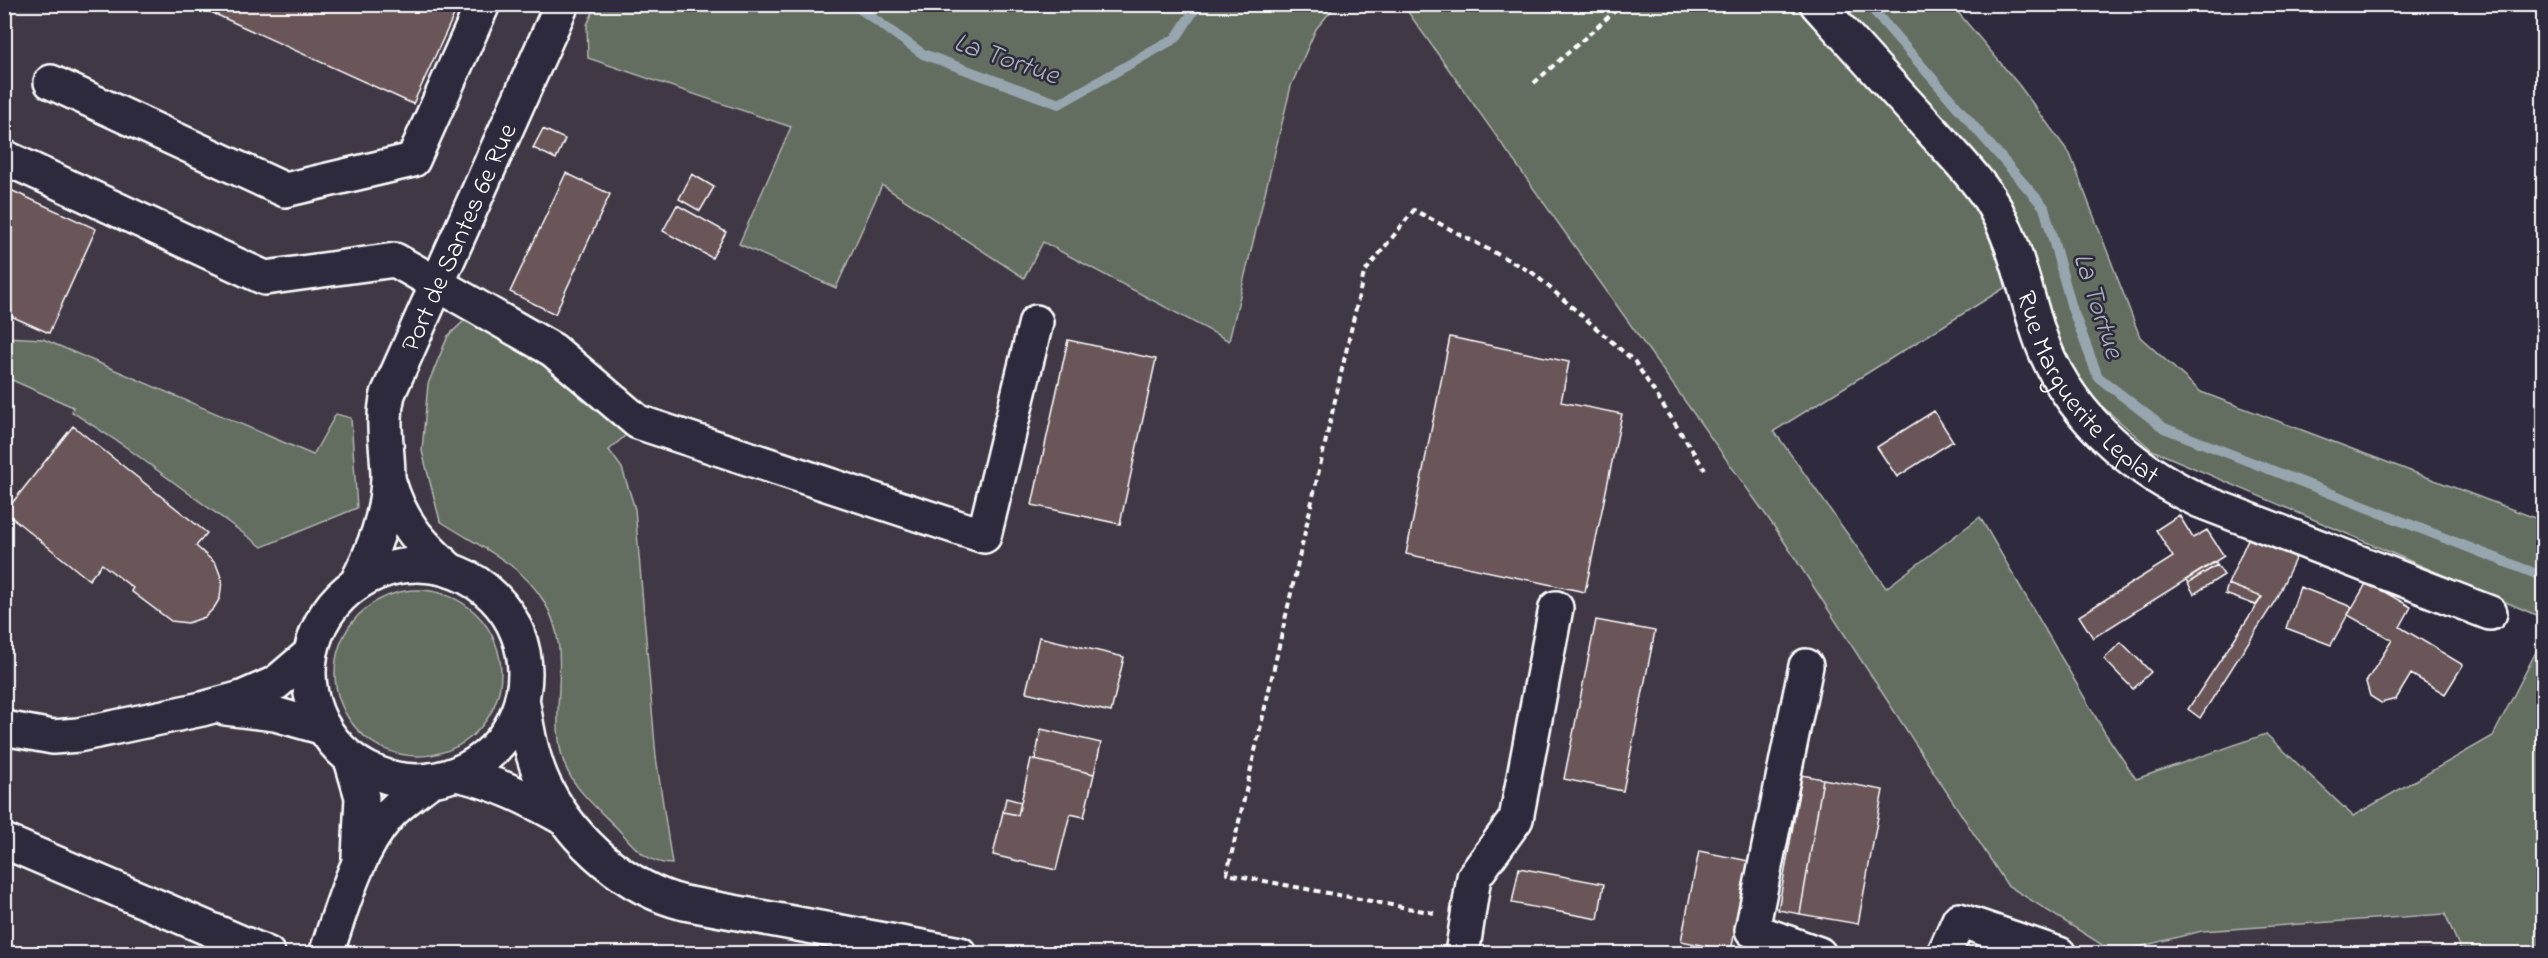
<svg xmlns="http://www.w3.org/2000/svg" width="2548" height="958" viewBox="0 0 2548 958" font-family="'Indie Flower',sans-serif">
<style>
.built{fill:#413845}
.green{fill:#636d61;stroke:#b1b6b0;stroke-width:1.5}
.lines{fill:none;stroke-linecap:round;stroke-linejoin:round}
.stream{stroke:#97a5af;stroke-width:10}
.building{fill:#6a5758;stroke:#fff;stroke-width:1.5}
.minor-casing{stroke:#fff;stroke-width:38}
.path{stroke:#fff;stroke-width:4;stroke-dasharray:6 4.5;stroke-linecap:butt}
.minor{stroke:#2f2a3d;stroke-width:33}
.labels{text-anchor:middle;stroke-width:5;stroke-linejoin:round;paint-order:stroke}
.street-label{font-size:27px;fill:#fff;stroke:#2f2a3d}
.water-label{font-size:28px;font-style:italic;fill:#a8b4bc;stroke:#2f2a3d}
</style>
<rect width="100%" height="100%" fill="#2f2a3d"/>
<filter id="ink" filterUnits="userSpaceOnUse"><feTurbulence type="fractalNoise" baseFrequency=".0167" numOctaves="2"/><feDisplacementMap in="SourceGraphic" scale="12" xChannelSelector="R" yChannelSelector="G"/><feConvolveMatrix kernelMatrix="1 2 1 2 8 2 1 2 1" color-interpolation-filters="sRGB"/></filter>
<g filter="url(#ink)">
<!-- built -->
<path class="built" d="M5 4 1403 5 1778 532 2007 885 2115 953 5 954Z
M2446 914 2462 953 2123 954 2202 931Z"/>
<!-- green -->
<path class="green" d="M596 5V4L1336 5 1316 29 1291 86 1229 341 1043 242 1024 278 882 185 836 288 739 244 791 127 588 58 587 25Z
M1403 5H1952L2019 85 2070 154 2140 337 2201 392 2543 521V618L2152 450 2086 392 2049 325 2030 272 1774 431 1886 588 1980 517 2105 733 2136 779 2266 734 2353 816 2493 736 2543 638V953H2462L2445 914 2202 931 2115 953 2007 885 1778 532Z
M466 319 540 362 627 434 609 450 622 468 635 509 656 757 672 864C645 863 634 846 617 828 595 806 567 784 561 752 550 701 574 648 543 600 520 562 476 545 440 521L422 451 428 384 448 336Z
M5 337 43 339 313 455 336 414 351 418 357 508 262 547 123 445 72 412 73 407 5 377Z
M335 673a83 83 0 1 1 166 0a83 83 0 1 1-166 0Z"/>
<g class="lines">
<!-- stream -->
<path class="stream" d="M853 4 923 54 1059 104 1176 38 1198 4
M1868 4 2044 207 2072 308 2098 377 2164 428 2544 577"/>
</g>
<!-- building -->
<path class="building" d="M193 4H459L413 104Z
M543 129 565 139 556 159 533 148Z
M566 173 610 194 555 314 510 292Z
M692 174 714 187 700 211 679 199Z
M4 187 96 229 49 333 4 313Z
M677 205 726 232 712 258 663 231Z
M1450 337 1569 362 1561 402 1622 414 1585 592 1406 554Z
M1068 340 1156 359 1120 524 1032 505Z
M1934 411 1953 441 1897 477 1877 447Z
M73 426 207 533 196 546 216 564 222 580 220 598 214 608 205 617 188 623 171 621 131 591 133 588 102 564 89 580 5 512Z
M2179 515 2193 538 2207 530 2224 556 2093 638 2079 616 2173 557 2156 530Z
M2248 539 2296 557 2275 601 2200 718 2188 709 2262 597 2228 584Z
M2215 562 2217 565 2188 583 2186 580Z
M2217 565 2224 575 2194 594 2188 583Z
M2367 582 2411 607 2400 627 2463 665 2445 694 2411 674 2396 699 2381 703 2370 696 2366 682 2392 640 2348 615Z
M2228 584 2262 597 2256 605 2225 594Z
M2300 587 2352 607 2331 645 2286 628Z
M1596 620 1655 631 1623 791 1564 779Z
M1039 637 1124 657 1111 712 1026 692Z
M2121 642 2151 672 2133 689 2104 659Z
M1041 729 1101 743 1094 774 1035 760Z
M1031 759 1094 774 1084 817 1070 814 1056 870 993 855 1003 812 1018 815Z
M1802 775 1823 779 1800 914 1778 910Z
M1823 779 1883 790 1858 924 1800 914Z
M1006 798 1021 802 1018 815 1003 812Z
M1699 851 1749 861 1731 951 1681 941Z
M1519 868 1604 884 1598 919 1512 903Z"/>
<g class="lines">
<!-- minor casing -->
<g class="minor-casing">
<g id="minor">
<path id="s1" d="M1817 4C1853 44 1888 83 1924 122 1946 147 1971 171 1989 198 2015 239 2024 289 2039 334 2064 410 2128 466 2198 500L2490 613"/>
<path d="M51 82 285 190 413 160 483 4"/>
<path d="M4 157 265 278 395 260 553 350 638 422 984 536 1036 322"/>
<path d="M389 482C401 522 419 542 450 570"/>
<circle cx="417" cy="673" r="108"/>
<path id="s2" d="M356 584C374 549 387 517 388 477 388 448 381 423 388 394L562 4"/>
<path d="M1806 666 1752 930 1819 954"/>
<path d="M522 698C527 729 532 762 547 790 574 842 627 889 684 903L960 954"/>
<path d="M225 708 275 714 324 728"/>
<path d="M4 728 53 737 78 735 202 709 242 698 276 683 310 654"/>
<path d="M351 759 362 797 359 857"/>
<path d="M456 774C495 782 528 798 563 818"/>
<path d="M4 841 268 954"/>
<path d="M326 954C342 908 356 853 388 816 400 802 416 792 431 780"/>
<path d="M1462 954 1474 877 1516 819 1556 608"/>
<path d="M1944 954 1959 920 2059 954"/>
</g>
</g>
<!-- path -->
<path class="path" d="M1534 83 1623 4
M1434 913 1227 874 1364 273 1414 210 1533 273 1635 362 1705 470"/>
<!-- minor -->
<use href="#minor" class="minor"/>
</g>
</g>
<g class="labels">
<!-- street labels -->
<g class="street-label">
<text dy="9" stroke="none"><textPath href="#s2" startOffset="368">Port de Santes 6e Rue</textPath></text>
<text dy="9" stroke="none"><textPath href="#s1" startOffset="477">Rue Marguerite Leplat</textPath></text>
</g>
<!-- water labels -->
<g class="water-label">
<text transform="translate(1007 57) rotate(19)" y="10">La Tortue</text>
<text transform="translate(2100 305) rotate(72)" y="10">La Tortue</text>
</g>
</g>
<!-- margin -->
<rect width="2548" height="958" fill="none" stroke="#2f2a3d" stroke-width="24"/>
<rect x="12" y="12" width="2524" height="934" fill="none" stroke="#fff" stroke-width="2" filter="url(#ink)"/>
</svg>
